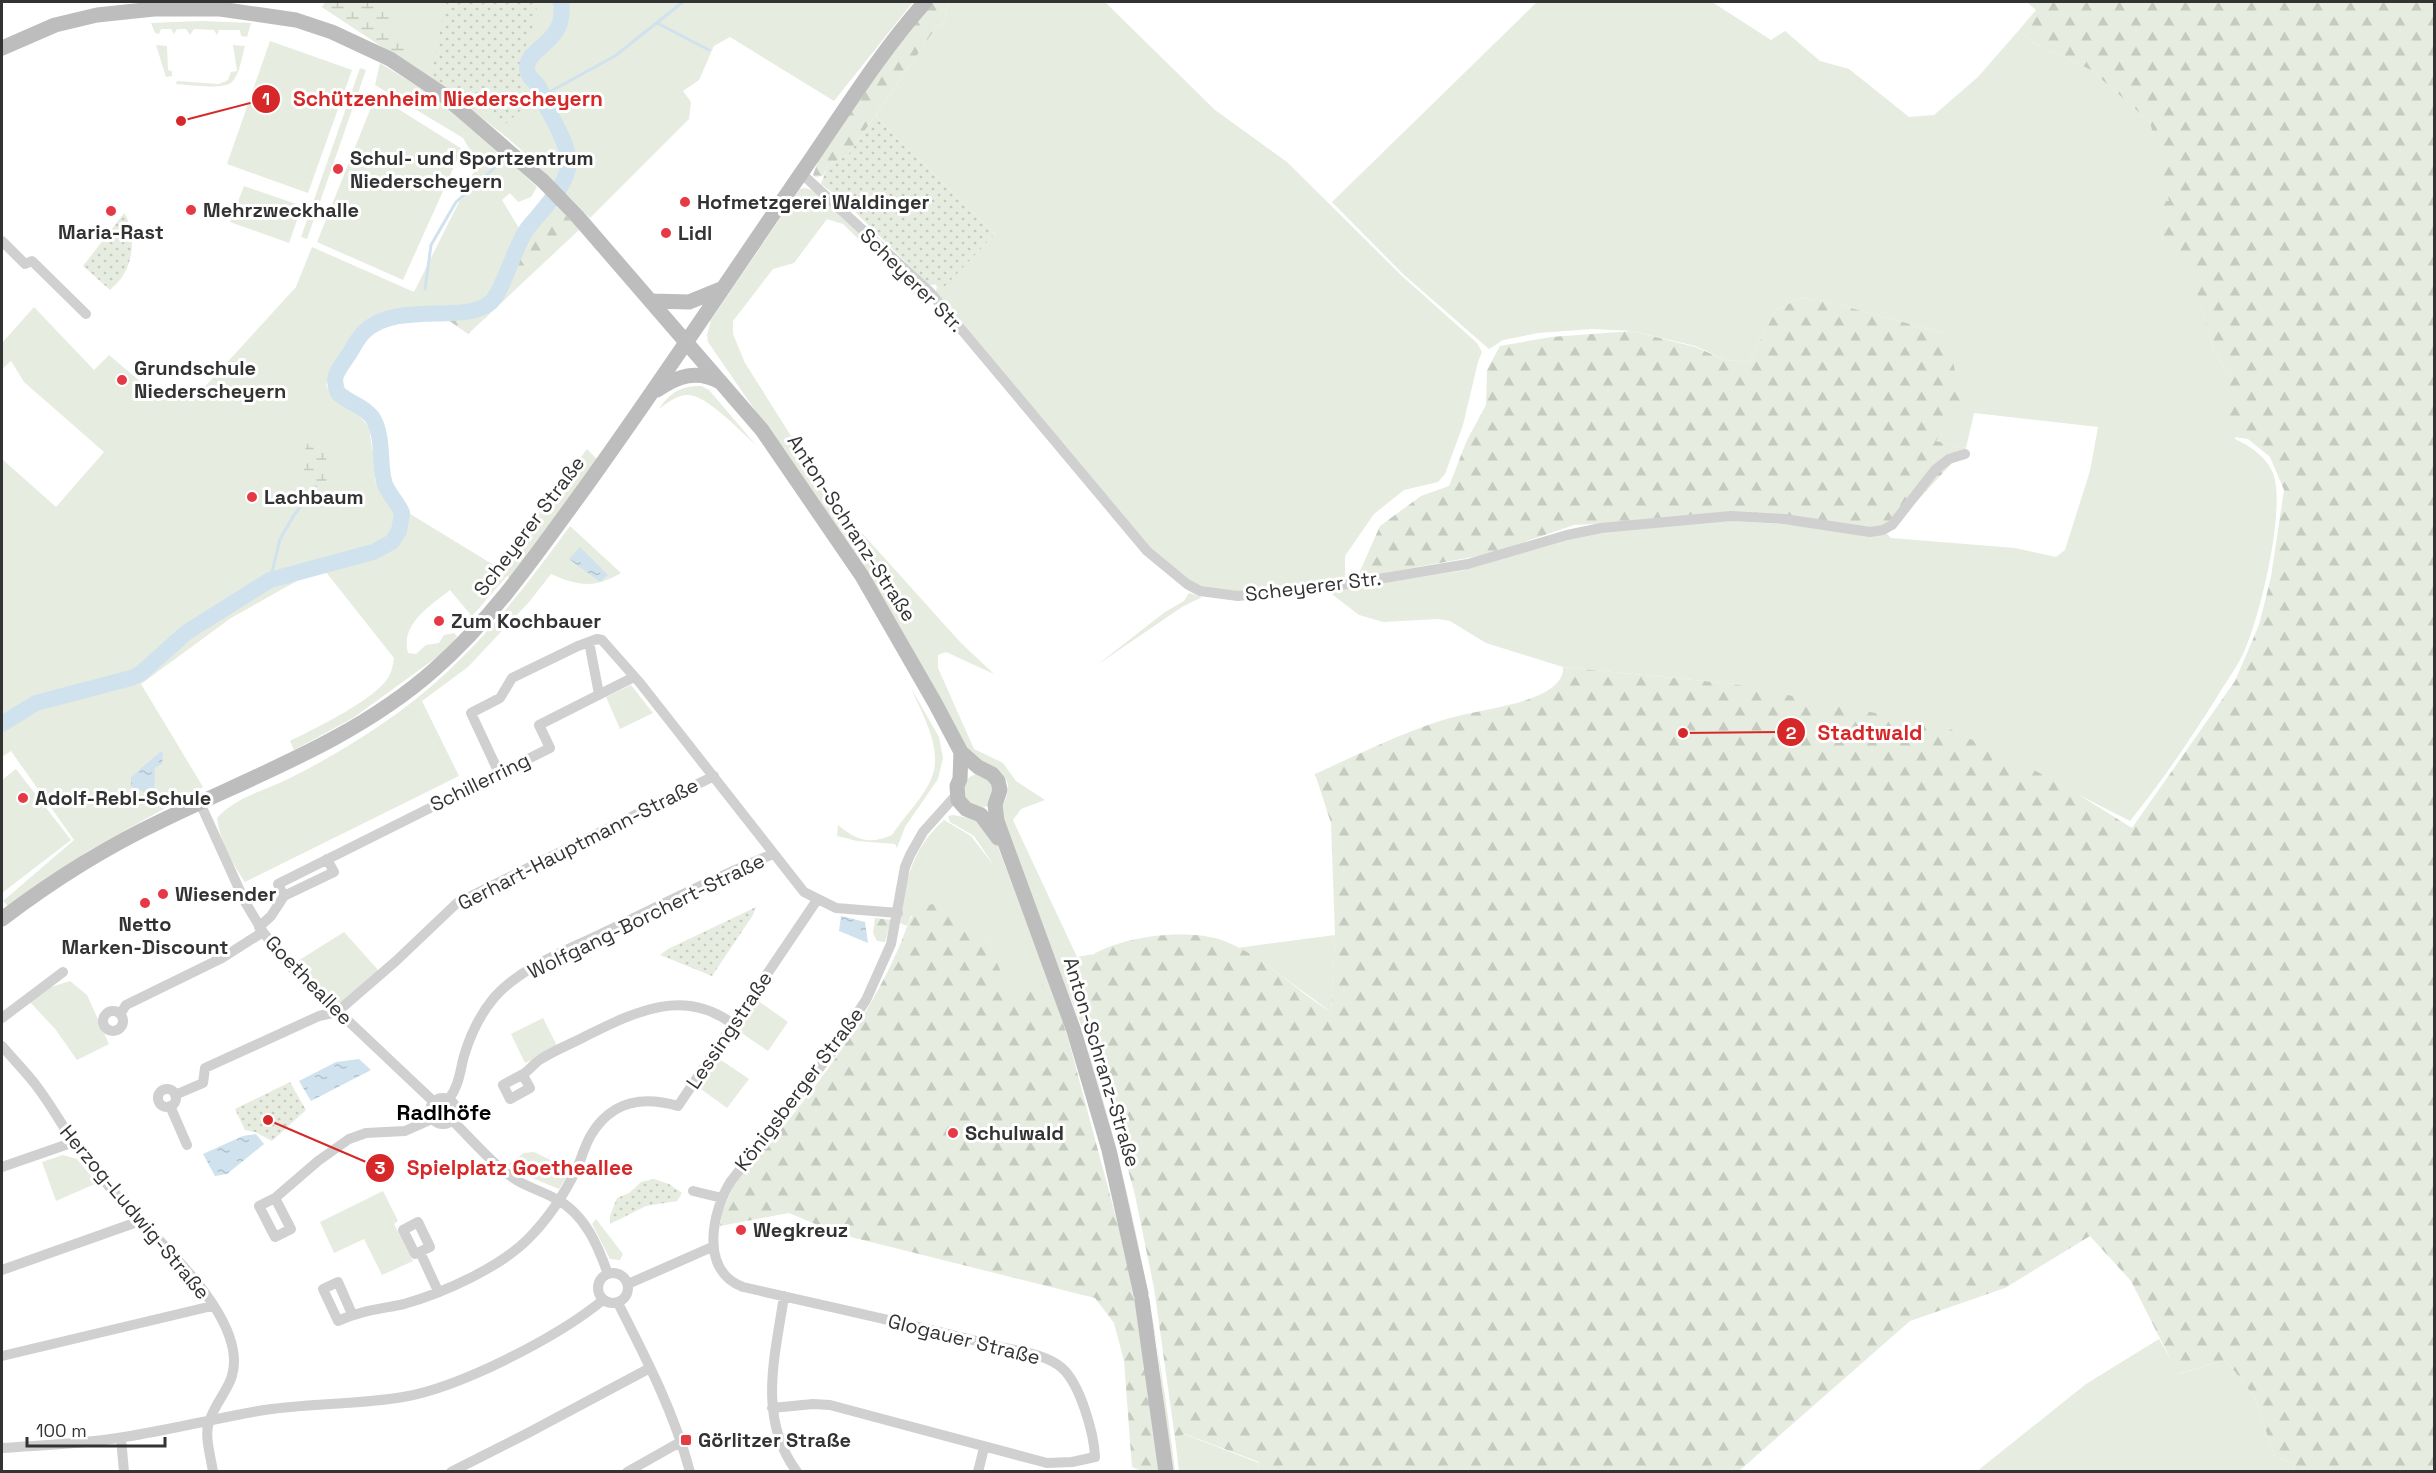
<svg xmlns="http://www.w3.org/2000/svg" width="2436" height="1473" viewBox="0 0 2436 1473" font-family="'Space Grotesk',sans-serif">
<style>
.green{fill:#e6ecdf}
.forest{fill:url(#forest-firs)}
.wetland{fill:url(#wetland-marsh)}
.park{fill:url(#park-dots)}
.water{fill:url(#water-ripples)}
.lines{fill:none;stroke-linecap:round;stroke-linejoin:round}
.stream{stroke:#cfe2ee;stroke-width:3}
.river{stroke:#cfe2ee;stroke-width:16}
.street{stroke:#d0d0d0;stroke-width:10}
.secondary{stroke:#bdbdbd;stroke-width:15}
.poi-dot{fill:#e63946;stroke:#fff;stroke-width:2}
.labels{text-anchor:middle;stroke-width:6;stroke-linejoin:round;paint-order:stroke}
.poi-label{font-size:20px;font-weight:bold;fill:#333;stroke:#fff;text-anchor:start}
.street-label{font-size:20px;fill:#333;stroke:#fff}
.quarter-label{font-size:22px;font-weight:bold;fill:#000;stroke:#fff}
.leader{fill:none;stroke:#d62828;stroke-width:2}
.callout-dot{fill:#d62828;stroke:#fff;stroke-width:2}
.mark-label{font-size:18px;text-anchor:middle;font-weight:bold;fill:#fff}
.callout-label{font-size:21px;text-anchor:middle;font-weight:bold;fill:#d62828;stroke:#fff;stroke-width:6;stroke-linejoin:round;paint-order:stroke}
</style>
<defs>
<pattern id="forest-firs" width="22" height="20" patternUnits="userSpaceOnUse" patternTransform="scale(1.5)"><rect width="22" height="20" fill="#e6ecdf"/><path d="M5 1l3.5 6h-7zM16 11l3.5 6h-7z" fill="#c6cbc0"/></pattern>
<pattern id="wetland-marsh" width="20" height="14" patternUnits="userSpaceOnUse" patternTransform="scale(1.5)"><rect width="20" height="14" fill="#e6ecdf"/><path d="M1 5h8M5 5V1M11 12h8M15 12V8" fill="none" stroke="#c6cbc0"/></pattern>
<pattern id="park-dots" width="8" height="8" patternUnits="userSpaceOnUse" patternTransform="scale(1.5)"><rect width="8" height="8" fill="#e6ecdf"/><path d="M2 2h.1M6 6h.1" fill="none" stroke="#c6cbc0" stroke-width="1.8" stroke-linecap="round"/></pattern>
<pattern id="water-ripples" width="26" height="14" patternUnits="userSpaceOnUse" patternTransform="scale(1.5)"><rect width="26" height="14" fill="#cfe2ee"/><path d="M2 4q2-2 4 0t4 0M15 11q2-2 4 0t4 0" fill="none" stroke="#b2c2cd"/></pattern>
</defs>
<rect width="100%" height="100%" fill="#fff"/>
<!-- green -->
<path class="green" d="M326 2H913L834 101 730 37 714 46 699 80 683 91 691 102 689 119 590 218C562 190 535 161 505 136 447 89 384 48 322 7Z
M950 2H1105L1215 110 1287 162 1402 276 1477 343 1482 352 1478 362 1463 425 1445 474 1438 482 1404 490 1374 514 1345 556V583L1256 593 1200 587 1178 575 1152 551 935 294 937 287 945 285 995 234 875 116 935 29 943 23Z
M1537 2H1712L1771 40 1785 31 1820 61 1849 69 1909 117 1934 115 1978 77 2019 30 2034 43 2091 70 2150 122 2170 202 2153 201 2163 240 2190 269 2214 351 2230 377 2235 439C2250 446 2265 456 2272 471 2288 504 2259 621 2243 654 2236 669 2225 683 2217 697 2190 740 2162 781 2130 821L1948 728 1827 706 1734 684 1563 667 1486 643 1450 621 1438 619 1383 622 1359 615 1328 591 1460 571 1489 563 1567 535 1698 519 1883 530 1891 538 2015 548 2056 557 2065 550 2090 471 2098 427 1974 413 1966 448 1935 441 1947 334 1825 301 1801 298 1776 310 1749 362 1726 360 1695 346 1633 331 1592 329 1538 333 1503 340 1489 349 1403 274 1332 202Z
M201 21 251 23 247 37 241 36 240 30H219L217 35 214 30 194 29 190 35 186 29H177L174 34 171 29H161L159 34 155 33 151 23Z
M270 41 352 70 308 193 227 164Z
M156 45 167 46 168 70 172 71V76L166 77Z
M233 45 245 46C242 56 240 74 232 82 224 90 189 85 176 84L177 81 219 84 228 80 231 72 237 71Z
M380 63 436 98 468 124 537 187 531 197 518 202 510 193 502 200 522 233 493 297C470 318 441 307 412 310 395 312 378 316 363 325L371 333 358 338 336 365 326 385 331 394 355 411 369 427 372 449 378 462 375 480 384 498 497 567 587 449 598 460 511 579 507 576 459 631 470 614 450 590C430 606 400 624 408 653L416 654 426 645 439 643 444 635 454 633 457 636 451 644V647L353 718 294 750 290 741C314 729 377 699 389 676 392 671 393 664 394 658L322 567 231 618 141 684 203 787 88 851 10 908 3 901 74 840 11 751 2 757V459L56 507 104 452 24 382 11 361 2 369V343L34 307 94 370 109 355 162 400 201 391 296 287 312 247 414 292 478 164 463 138 375 85Z
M360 68 366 70 307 239 301 237Z
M376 95 462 149 403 280 317 242Z
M244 186 302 206 289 243 230 222Z
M805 188 815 191 930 300 927 306 843 224 827 219 794 263 773 269 733 321V334L745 363 781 420 812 469 843 512 961 643 994 674 946 652 938 655V668L974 749 1003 763 1016 781 1045 800 1021 809 1013 820 1077 957 1093 954 1065 984 999 812C1025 769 989 772 967 750L859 561 708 342 707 335 711 320 800 189Z
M701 386 709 390 756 445C741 432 707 395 688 395 677 395 667 403 659 409 669 393 681 386 701 386Z
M570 526 621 573C593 589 579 586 551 574L529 602 468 667 422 701 459 776 245 882C232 863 220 842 217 818 235 797 267 790 292 777 322 762 351 745 379 726 461 671 513 604 570 526Z
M1189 593 1202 597 1182 607 1097 665 1165 612 1184 601Z
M631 685 653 713 620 729 606 697Z
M911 688 939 737 943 758 938 779 905 827 897 848 895 844 857 841 837 836 838 825C856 840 869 845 892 835 904 816 924 798 932 777 943 748 922 714 911 688Z
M16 769 71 840 2 893V780Z
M977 774 993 781 991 804 980 809 964 801C963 788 962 778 977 774Z
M953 815 980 820 995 839 1052 991H1017L1008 989 984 933 911 916 907 926 900 923C906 880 910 851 944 820L971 836 995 867 974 836 950 822 948 816Z
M344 932 379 971 342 1002 336 1004 293 964Z
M1335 935 1331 1012 1260 960 1237 948Z
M70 981 87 995 109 1044 77 1060 56 1030 29 1001 51 987Z
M757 1000 788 1022 768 1051 737 1030Z
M543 1018 558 1048 525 1063 511 1034Z
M1085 1039C1130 1182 1157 1323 1175 1471H1172L1157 1346 1146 1291Z
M718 1058 749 1079 727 1108 698 1087Z
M534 1152 571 1170 559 1189 520 1173 508 1164 524 1153Z
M63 1155 77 1159 97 1183 56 1201 42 1162Z
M383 1191 398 1221 394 1224 413 1261 382 1275 364 1239 334 1253 320 1222Z
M596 1219 623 1254 620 1260 610 1259 592 1224Z
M2159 1339 2179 1374 2226 1360 2255 1398 2274 1455 2293 1464 2294 1471 1976 1472 2086 1384Z
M1184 1434 1259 1463 1258 1471H1179L1175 1438Z"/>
<!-- forest -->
<path class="forest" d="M933 2H950L943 23 935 29 848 155 827 166 823 176 815 177 813 175 820 156 913 24Z
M2027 2H2434V1471H2294L2293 1464 2274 1455 2255 1398 2226 1360 2178 1374 2131 1281 2090 1236 2005 1288 1910 1321 1739 1471H1258L1259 1462 1185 1434 1175 1438 1154 1288 1135 1195 1104 1083 1065 984C1074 975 1083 960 1094 954 1125 936 1190 928 1224 941 1264 956 1295 990 1331 1012L1335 935 1331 823 1315 774C1357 755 1399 734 1443 720 1471 711 1516 707 1541 694 1551 690 1565 679 1563 667L1734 684 1948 728 2060 783 2132 828 2235 681 2259 625 2271 577 2284 490 2270 457 2248 439 2227 436 2230 377 2214 351 2190 270 2163 240 2152 201H2169L2150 122 2091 70 2034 43 2019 30 2036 10Z
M553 203 580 229 468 334 448 320 429 319 472 314 491 304 503 288 519 252Z
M1801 298 1825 301 1947 334 1961 399 1936 441 1966 448 1904 515 1883 530 1731 516 1574 525 1489 554 1357 578 1380 526 1421 496 1449 486 1467 440 1486 405 1487 370 1500 346 1551 337 1633 331 1695 347 1726 360 1749 362 1776 310Z
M950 902 984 933 1008 988 1026 991 1038 982 1052 991 1068 1038 1126 1255 1139 1312 1161 1471H1142L1132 1467 1124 1361 1114 1323 1095 1298 839 1234 789 1213 720 1226 723 1210 734 1185C750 1163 770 1143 787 1122 833 1065 874 1007 902 940 914 908 915 905 950 902Z
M875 918 891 920 885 942 877 941 873 933Z"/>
<!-- wetland -->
<path class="wetland" d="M326 2H386L391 30 409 52 405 62 322 7Z
M308 443 322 446 330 471 323 489 308 483C303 468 300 458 308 443Z"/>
<!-- park -->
<path class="park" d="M446 2H538L533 25 521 62 526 91 530 102 502 127 480 106 431 76Z
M875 116 995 234 945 286 937 287 935 284 929 285 846 203 821 184 827 166 848 155Z
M124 213C135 228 134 256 125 272 122 279 115 285 110 290L83 266Z
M756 907 753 915 712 976 660 955 668 949Z
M290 1082 306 1110 272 1141 255 1132 245 1130 235 1109Z
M654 1179 669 1184 682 1193 677 1201 646 1206 610 1224V1216L617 1198 629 1193 641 1182Z"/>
<!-- water -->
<path class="water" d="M580 547 608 575 600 582 569 559Z
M160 752 163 753 162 764 155 768 154 790 148 793 131 787V777Z
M841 916 865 922 868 943 839 931Z
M359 1059 371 1070 311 1101 299 1081 336 1062Z
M256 1134 264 1144 227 1174 215 1176 203 1154 243 1136Z"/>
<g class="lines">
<!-- stream -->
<path class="stream" d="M657 23 709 50
M542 96 615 56 683 2
M425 289 431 245 456 202 501 162
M270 580 280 539 294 515 316 486"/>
<!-- river -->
<path class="river" d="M2 724 36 703 131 678 140 674 187 632 270 580 373 552 392 542 399 531 402 513C398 502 386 492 384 481 379 461 384 435 372 417 362 404 348 403 338 393 331 376 338 371 347 357 353 349 357 338 365 331 399 300 466 325 491 302 503 291 515 246 527 229 541 211 574 180 568 156 565 139 554 122 546 106 544 100 542 94 540 89 536 80 526 78 527 66 530 45 567 43 561 2"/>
<!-- street -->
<path class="street" d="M801 173 930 292 1147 551 1187 584 1200 591 1238 596 1348 584 1468 564 1567 535 1601 528 1698 519 1731 516 1784 519 1870 532 1883 530 1892 525 1935 470 1949 459 1965 454
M2 241 25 264 32 261 86 314
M589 642 599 694
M499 773 471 713 500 698 512 678 578 646 597 639 602 640 640 683 804 892 836 908 898 913
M200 803 245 902 263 932 288 964 434 1102
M284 896 278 884 550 748 539 725 634 677
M259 927 271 916 284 896 334 872 327 859
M103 1021a10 10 0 1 1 20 0a10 10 0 1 1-20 0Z
M120 1014 126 1005 222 958 263 932
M2 1018 63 972
M2 1046C13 1059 25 1071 35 1084 49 1102 60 1122 73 1141 84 1156 96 1170 107 1184 144 1229 223 1293 233 1350 239 1384 218 1394 209 1422 204 1436 211 1457 213 1472
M523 1075 530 1088 510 1099 503 1085C509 1081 517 1078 523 1074 530 1070 534 1063 541 1059 555 1050 571 1044 586 1036 635 1012 683 987 733 1024
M158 1098a9 9 0 1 1 18 0a9 9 0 1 1-18 0Z
M175 1095 203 1083 205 1068 319 1016 337 1012 396 961 457 903 714 776
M430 1111a13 13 0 1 1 26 0a13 13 0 1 1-26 0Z
M449 1099C459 1086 460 1071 464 1056 470 1036 479 1016 493 999 520 967 566 951 603 933 659 906 715 877 773 854
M170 1106 187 1145
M453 1121C473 1141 494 1166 518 1181 530 1188 544 1192 556 1199 585 1214 598 1246 608 1274
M2 1167 74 1142
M693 1191 722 1198
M275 1198 291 1229 275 1237 259 1206 275 1198 318 1161 349 1139 366 1133 405 1131 432 1119
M418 1222 430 1247 415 1254 403 1230Z
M420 1252 438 1291
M2 1270 140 1221
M598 1288a15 15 0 1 1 30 0a15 15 0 1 1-30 0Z
M628 1284 712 1247
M784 1296C775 1357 757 1418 797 1472
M618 1303C646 1358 674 1412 690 1472
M352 1314 338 1282 323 1289 338 1321C359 1311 381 1309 404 1304 443 1293 499 1268 528 1239 547 1220 565 1193 577 1168 582 1157 585 1145 591 1135 612 1100 643 1096 678 1106L817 900
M2 1356 212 1306
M772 1408 813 1404 830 1405 1047 1463 1072 1462 1095 1457C1094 1433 1080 1384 1062 1368 1045 1353 1014 1351 993 1345 910 1324 826 1306 743 1287 699 1271 712 1211 731 1181L832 1052 866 1000 891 944 905 867 910 855 923 832 957 794
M121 1438 124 1472
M2 1448C42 1445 84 1444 124 1437 169 1430 213 1419 258 1411 306 1403 356 1405 403 1397 461 1387 558 1337 603 1300
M451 1472 528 1433 650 1368
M627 1472 682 1441
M978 1472 984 1448"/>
<!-- secondary -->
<path class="secondary" d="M2 48 55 25 97 15 154 9H220L296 20 332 32 390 59 441 93 543 181 577 216 762 430 862 576 935 703 961 752 978 767 992 774 998 781 1000 790 995 805 997 821 1074 1031 1109 1150 1141 1294
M652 301 689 302 721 289
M657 390C678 376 697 369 720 382
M961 752 960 779 957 786 958 800 966 809 981 815 998 838
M2 919C52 881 104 848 161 821 255 775 355 740 435 669 494 617 538 552 584 489 658 386 728 280 800 175 841 116 878 55 925 2
M1142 1300 1166 1472"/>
</g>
<!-- markers -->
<g class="poi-dot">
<circle cx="338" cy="169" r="6"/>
<circle cx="685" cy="202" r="6"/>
<circle cx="191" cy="210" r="6"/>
<circle cx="111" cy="211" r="6"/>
<circle cx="666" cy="233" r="6"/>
<circle cx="122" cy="380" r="6"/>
<circle cx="252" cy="497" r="6"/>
<circle cx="439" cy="621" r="6"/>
<circle cx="23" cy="798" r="6"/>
<circle cx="163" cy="894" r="6"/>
<circle cx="145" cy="903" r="6"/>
<circle cx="953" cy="1133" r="6"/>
<circle cx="741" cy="1230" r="6"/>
<rect x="680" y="1434" width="12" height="12" rx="3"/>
</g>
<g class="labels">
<!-- poi labels -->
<g class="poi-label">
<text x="350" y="165">Schul- und Sportzentrum<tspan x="350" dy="23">Niederscheyern</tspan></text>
<text x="697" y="209">Hofmetzgerei Waldinger</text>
<text x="203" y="217">Mehrzweckhalle</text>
<text x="111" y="239" text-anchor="middle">Maria-Rast</text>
<text x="678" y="240">Lidl</text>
<text x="134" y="375">Grundschule<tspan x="134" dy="23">Niederscheyern</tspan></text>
<text x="264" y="504">Lachbaum</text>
<text x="451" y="628">Zum Kochbauer</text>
<text x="35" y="805">Adolf-Rebl-Schule</text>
<text x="175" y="901">Wiesender</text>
<text x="145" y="931" text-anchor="middle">Netto<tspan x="145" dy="23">Marken-Discount</tspan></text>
<text x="965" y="1140">Schulwald</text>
<text x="753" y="1237">Wegkreuz</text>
<text x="698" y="1447">Görlitzer Straße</text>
</g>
<!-- street labels -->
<g class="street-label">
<text transform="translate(912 280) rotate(45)" y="7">Scheyerer Str.</text>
<text transform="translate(529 526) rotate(-53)" y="7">Scheyerer Straße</text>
<text transform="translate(852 528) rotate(57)" y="7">Anton-Schranz-Straße</text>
<text transform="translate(1313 586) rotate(-7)" y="7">Scheyerer Str.</text>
<text transform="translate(480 782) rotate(-26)" y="7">Schillerring</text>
<text transform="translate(578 844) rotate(-27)" y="7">Gerhart-Hauptmann-Straße</text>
<text transform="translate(646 916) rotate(-26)" y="7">Wolfgang-Borchert-Straße</text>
<text transform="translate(309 980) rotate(46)" y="7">Goetheallee</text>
<text transform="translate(729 1030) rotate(-56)" y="7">Lessingstraße</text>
<text transform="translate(1102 1062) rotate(73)" y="7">Anton-Schranz-Straße</text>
<text transform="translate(799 1089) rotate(-53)" y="7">Königsberger Straße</text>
<text transform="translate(135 1212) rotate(50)" y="7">Herzog-Ludwig-Straße</text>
<text transform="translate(964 1339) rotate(14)" y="7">Glogauer Straße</text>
</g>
<!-- quarter labels -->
<g class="quarter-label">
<text x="444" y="1120">Radlhöfe</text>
</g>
</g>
<!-- callouts -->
<path class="leader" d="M181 121L266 99M1683 733L1791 732M268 1120L380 1168"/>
<g class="callout-dot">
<circle cx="181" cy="121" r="6"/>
<circle cx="1683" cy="733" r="6"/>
<circle cx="268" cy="1120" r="6"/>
<circle cx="266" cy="99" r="15"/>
<circle cx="1791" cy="732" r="15"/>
<circle cx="380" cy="1168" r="15"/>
</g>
<g class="mark-label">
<text x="266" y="105">1</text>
<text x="1791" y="739">2</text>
<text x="380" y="1174">3</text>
</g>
<g class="callout-label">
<text x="448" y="106">Schützenheim Niederscheyern</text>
<text x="1870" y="740">Stadtwald</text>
<text x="520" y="1175">Spielplatz Goetheallee</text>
</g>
<!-- border -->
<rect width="2436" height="1473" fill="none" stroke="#333333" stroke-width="6"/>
<!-- scale -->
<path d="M27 1437v9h138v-9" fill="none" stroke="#333333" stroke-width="3"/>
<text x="36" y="1437" font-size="18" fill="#333333" stroke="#ffffff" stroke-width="4.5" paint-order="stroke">100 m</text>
</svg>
